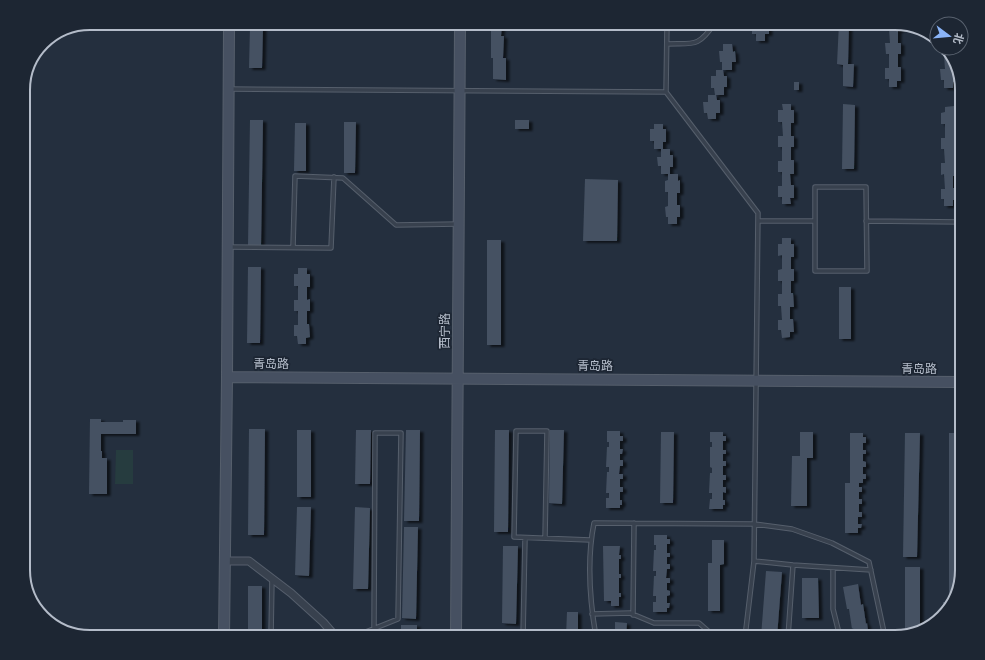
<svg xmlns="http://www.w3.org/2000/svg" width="985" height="660" viewBox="0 0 985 660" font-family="'Noto Sans','Noto Sans SC',sans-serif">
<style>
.grass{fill:#263c3f}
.building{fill:#455162;filter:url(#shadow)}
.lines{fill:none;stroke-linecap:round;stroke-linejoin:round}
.lane-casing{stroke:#565f6c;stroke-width:5.5}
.street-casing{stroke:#565f6c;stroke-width:9}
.secondary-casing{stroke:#565f6c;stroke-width:12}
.lane{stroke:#38414e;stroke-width:3.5}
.street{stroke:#38414e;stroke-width:7}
.secondary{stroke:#465061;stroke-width:10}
.labels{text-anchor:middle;stroke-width:3.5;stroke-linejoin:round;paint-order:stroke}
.street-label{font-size:12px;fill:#b4bcc9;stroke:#1d2633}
.rim{fill:none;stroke:#b4bcc9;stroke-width:2}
</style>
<defs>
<filter id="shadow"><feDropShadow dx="3.5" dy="2" stdDeviation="1" flood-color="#0009"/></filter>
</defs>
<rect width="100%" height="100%" fill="#242f3e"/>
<!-- grass -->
<path class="grass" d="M116 450H133V484H115Z"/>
<!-- building -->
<path class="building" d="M839 23 849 24 848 64H854L853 87 843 86V65L837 64Z
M885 23H895L901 25V30L898 31V43H901V54H898V67H901V81H897V87H889V79H885V68H889V54H886L885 43H890L889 29H886Z
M752 24H769V34H765V41H756V34H752Z
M491 25H502L501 36H504L503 58H506V80L493 79V58H491Z
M250 27H263L262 68H249Z
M723 44H732L733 52 735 51 736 62H732V70H723L724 76H727V87H724V95H716L717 100H720V113H716V119H708L707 113H704L703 102H708V95H715L714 88H711V76H716V70H722V62H720L719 51H723Z
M941 48H945L953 57 954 68H956V82H953V88H944V80H941L940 69H945L944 55H941Z
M794 82H799V90H794Z
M782 104H791V110H794V123H791V136H794V147H791V160H794V174H790L791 185H794V198H790L791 204H782V197H778V186H782V172H778V161H782V147H778V136H783L782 122H778V110H783Z
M843 104 855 105 854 169H842Z
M954 106V113L957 112V126H954V138H956L957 150H954V162H956L957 176H953V188H956L957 200H953V206H944V199H941V189H945L944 174 941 175V163H945L944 149H941V138H945V124H941V113L945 112V107Z
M250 120H263L261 246 248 245Z
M515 120H529V129H515Z
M344 122H356L355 173H344Z
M295 123H306V171H294Z
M654 124H663V129H666V142H663V149H670V155H673V167H670V174H678V181L680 180V193H677V205H680V217H677V224H668V217H666L665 207 668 206V192H665V181L668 180V174H661V166H658L657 157H661V149H654V141H650V129H654Z
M585 179 618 180 617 241H583Z
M782 238H791V244H794V257H791V269H794V281H791V293H793L794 307H790V319H793L794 332H790V337L782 338 781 330H778V320H782L781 306H778V294H782V281H778V270L782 269V255L778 256V244H782Z
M487 240H501V345H487Z
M248 267H261L260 343H247Z
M298 268H307V274H310V287H307V300L310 299V311H307V324H309L310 337 306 338V344H298L297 336H294V325H298V311H294V300H298V286H294V274H298Z
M839 287H851V339H839Z
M90 419H101V422H123V420H136V434H101V451H102V458H107V494H89Z
M249 429H265L264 535H248Z
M297 430H311V497H297Z
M356 430H371L370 484H355Z
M406 430H420L419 521H404Z
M495 430H509L508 532H494Z
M550 430H564L562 504 549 503Z
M607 431H620V436H623V441H620V449H623L622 454H620V460H623V466H620L619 474H623V479H620V487H623V492H620V500H622V505H620V508H606V498H609V493H606L607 472H609V467H606L607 447H609V442H607Z
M661 432H674L673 503H660Z
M710 432H723V436H726V441H723V450H726V454H723V461H726V466H723V475H726V480H723V487H726V493L723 492V500H725V505H723V509H709L710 499H712V493H709L710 473H712V468L710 467V447H712V442H710Z
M800 432H813V458H807V506H791L792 456H800Z
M850 433H863V437H866V443H863V450H866V454H863V461L866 462V467H863V474H866V479H863V483H859V487H862V492H859V499H862V504H859V512H862V517H858V524H862L861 528H858V533H845V483H850Z
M905 433H920L917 557H903Z
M949 433H962V570L954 596H949Z
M297 507H311L309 576 295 575Z
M355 507 370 508 368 589H353Z
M404 527H418L416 619 402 618Z
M654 535H667V539H670V544H667V553H670V557H667V564H670V569H667L666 578H670V583H667V590L670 591V595L667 596V603H670L669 608H667V612H653V602H656V596H653L654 576H656V571H653L654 550H656V545H654Z
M712 540H724V564L720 565V611H708V563H712Z
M503 546H518L516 624 502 623Z
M603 546H620L619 555H621V559H619V574H621V578H619V593H621V597H619V606H611V601H604Z
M905 567H920V630L905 634Z
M766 571 782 572 777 637H761Z
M802 578H818L819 618H802Z
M858 584 861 605 863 604 866 624 867 623 869 637H855L853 628 852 629 849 609H847L843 587Z
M248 586H262V637H248Z
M943 602H952L951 607 943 614Z
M567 612H578V637H566Z
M615 622 627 623 626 637H615Z
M401 625H417V637H401Z"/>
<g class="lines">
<!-- lane casing -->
<g class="lane-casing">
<path id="lane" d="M667 24 666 92 758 213 754 561 745 637
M667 44C693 43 698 48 714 24
M229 89 666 92
M815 187H866L867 271H815Z
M758 221H815
M866 221 962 222
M229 247 331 248 334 177
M293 247 295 176 343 178 396 225 458 224
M545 538 547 431H516L514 537 590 540
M754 561 793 565 871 570
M833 568V609L840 637
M592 614 630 613 654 623H699L715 637
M633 615 634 523
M271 637 272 578
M353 637 398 619 401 433H375L374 629
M523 637 525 538
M596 637C590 602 587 558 594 523L754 524 792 529 832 543 869 562 885 637
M788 637 793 565"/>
</g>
<!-- street casing -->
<g class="street-casing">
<path id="street" d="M225 561H249L291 593 323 622 336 637"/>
</g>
<!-- secondary casing -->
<g class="secondary-casing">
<path id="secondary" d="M227 377 962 382
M224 637 227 377 229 27
M456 637 460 26"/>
</g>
<!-- lane -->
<use href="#lane" class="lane"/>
<!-- street -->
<use href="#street" class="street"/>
<!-- secondary -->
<use href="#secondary" class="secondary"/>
</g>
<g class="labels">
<!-- street labels -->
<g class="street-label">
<text transform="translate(445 331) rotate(-90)" y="4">西宁路</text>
<text x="271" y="368">青岛路</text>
<text x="595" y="370">青岛路</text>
<text x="919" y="373">青岛路</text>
</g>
</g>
<!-- crop -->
<path d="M0 0H985V660H0ZM90 30H895A60 60 0 0 1 955 90V570A60 60 0 0 1 895 630H90A60 60 0 0 1 30 570V90A60 60 0 0 1 90 30Z" fill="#1d2633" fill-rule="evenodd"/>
<path class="rim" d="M90 30H895A60 60 0 0 1 955 90V570A60 60 0 0 1 895 630H90A60 60 0 0 1 30 570V90A60 60 0 0 1 90 30Z"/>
<!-- north arrow -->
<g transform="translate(949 36) rotate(106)"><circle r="19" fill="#1d2633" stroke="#59626f"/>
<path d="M0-3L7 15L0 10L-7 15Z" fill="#8ab4f8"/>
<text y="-6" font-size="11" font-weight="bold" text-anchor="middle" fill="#b4bcc9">北</text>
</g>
</svg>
